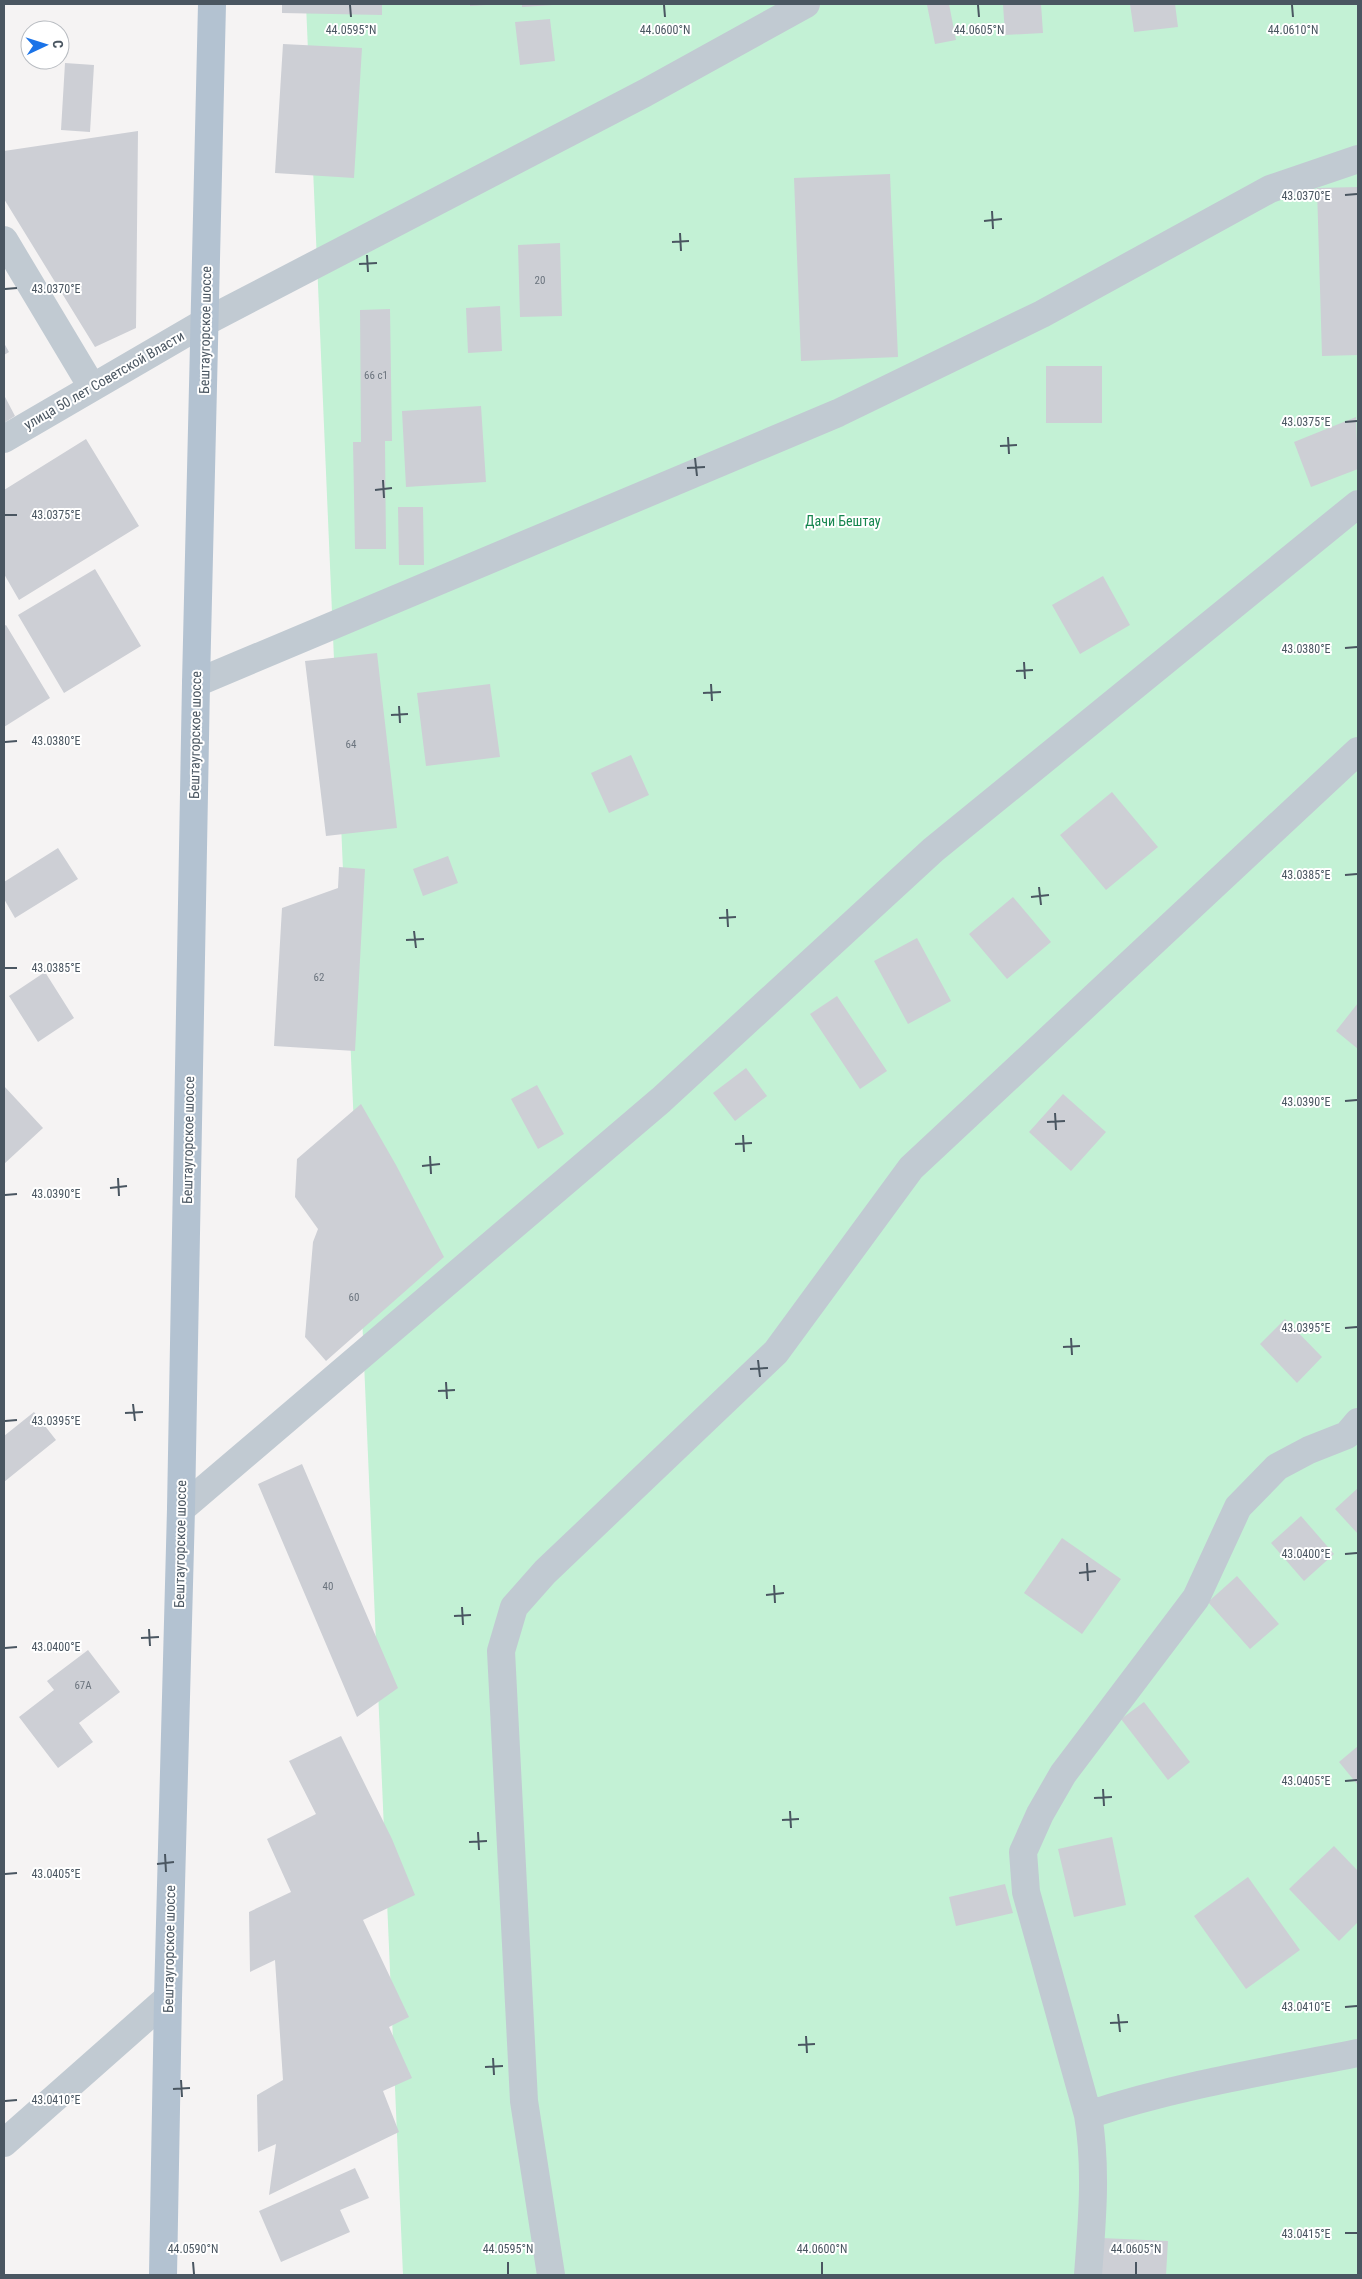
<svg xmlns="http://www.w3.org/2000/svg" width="1362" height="2279" viewBox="0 0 1362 2279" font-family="'Roboto Condensed',sans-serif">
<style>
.green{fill:#c3f1d5}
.building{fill:#cdcfd5}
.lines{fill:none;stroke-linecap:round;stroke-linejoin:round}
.minor{stroke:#c1cad2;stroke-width:28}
.major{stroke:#b3c2d1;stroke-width:28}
.ticks{fill:none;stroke:#4a5661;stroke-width:2}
.labels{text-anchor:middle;stroke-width:4;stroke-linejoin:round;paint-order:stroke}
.number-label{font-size:11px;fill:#6b747e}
.street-label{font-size:14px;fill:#4a5661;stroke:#fff}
.park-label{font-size:14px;fill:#17864f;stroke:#fff}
.ticks-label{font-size:12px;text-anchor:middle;fill:#4a5661;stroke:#fff;stroke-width:4;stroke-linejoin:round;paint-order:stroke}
</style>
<rect width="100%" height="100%" fill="#f5f3f3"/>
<!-- green -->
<path class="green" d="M306 4H1358V2275H403Z"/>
<!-- building -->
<path class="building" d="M282 4H382V15L282 13Z
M470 4H486V5L470 6Z
M522 4H553V5L522 7Z
M934 4H949L956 40 935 44 927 5Z
M1003 4H1041L1043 33 1005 35Z
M1130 4H1175L1178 27 1134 32Z
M550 19 555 61 520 65 515 22Z
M283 44 362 48 354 178 275 173Z
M65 63 94 65 90 132 61 130Z
M138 131 136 328 95 347 4 199V151Z
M890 174 898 357 801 361 794 178Z
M1358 187V355L1322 356 1317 188Z
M560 243 562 316 520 317 518 245Z
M500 306 502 351 468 353 466 308Z
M390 309 392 441H385L386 549H355L353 442H361L360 310Z
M4 343 9 352 4 355Z
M1046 366H1102V423H1046Z
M4 395 15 416 4 423Z
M481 406 486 482 406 487 402 411Z
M1356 417 1358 469 1311 487 1294 442Z
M86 439 139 526 19 600 4 574V490Z
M398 507H423L424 565H399Z
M95 569 141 646 64 693 18 615Z
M1103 576 1130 625 1080 654 1052 605Z
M6 625 50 698 4 727V626Z
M377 653 397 828 326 836 305 661Z
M490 684 500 757 426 766 417 693Z
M631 755 649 795 609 813 591 773Z
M1112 792 1158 847 1106 890 1060 835Z
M58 848 78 879 15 918 4 899V882Z
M448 856 458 883 423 896 413 869Z
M339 867 365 869 355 1051 274 1046 282 908 338 888Z
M1013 897 1051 942 1007 979 969 934Z
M917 938 951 1001 908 1024 874 961Z
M45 972 74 1018 38 1042 9 996Z
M837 996 887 1071 860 1089 810 1014Z
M1358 1003V1049L1336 1031Z
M746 1068 767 1096 735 1121 713 1093Z
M537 1085 564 1134 538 1149 511 1099Z
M4 1086 43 1128 4 1164Z
M1063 1094 1106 1132 1071 1171 1029 1132Z
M361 1104 396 1165 444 1257 326 1361 305 1337 313 1242 318 1229 295 1197 297 1159Z
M1285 1319 1322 1357 1297 1383 1260 1344Z
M34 1412 56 1440 4 1482V1436Z
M302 1464 398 1688 357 1717 258 1484Z
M1358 1488V1534L1335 1509Z
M1301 1516 1334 1554 1304 1581 1271 1543Z
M1062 1538 1121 1579 1082 1634 1024 1593Z
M1237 1576 1279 1624 1250 1649 1208 1602Z
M88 1650 120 1692 79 1723 93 1742 58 1768 19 1717 54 1690 47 1681Z
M1144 1702 1190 1762 1168 1780 1121 1719Z
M341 1736 392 1839 415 1895 363 1920 409 2017 389 2027 412 2078 383 2091 399 2132 269 2195 276 2144 258 2152 257 2095 283 2080 275 1960 250 1972 249 1912 291 1892 267 1839 316 1814 289 1761Z
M1358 1746V1783L1357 1784 1339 1762Z
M1112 1837 1126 1905 1074 1917 1058 1849Z
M1334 1846 1358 1871V1922L1339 1941 1289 1889Z
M1248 1877 1300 1950 1246 1989 1194 1916Z
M1005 1884 1013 1913 956 1926 949 1897Z
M355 2168 369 2198 340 2210 350 2232 281 2262 259 2211Z
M1102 2238 1168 2241 1166 2275H1100Z"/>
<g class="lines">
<!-- minor -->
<path class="minor" d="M4 240 92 387
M4 439 205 322 645 93 806 4
M196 683 838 413 1042 314 1270 189 1358 159
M181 1509 661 1100 933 850 1358 504
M1088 2115C1176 2086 1267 2071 1358 2053
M4 2143 168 1998
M551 2275 524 2101 501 1651 514 1607 545 1572 776 1352 911 1168 1358 751
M1088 2275C1092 2222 1097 2168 1088 2115L1026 1892 1023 1852 1040 1814 1063 1774 1196 1598 1238 1507 1277 1467 1309 1450 1347 1435 1358 1422"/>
<!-- major -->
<path class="major" d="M163 2275 168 1998 181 1509 196 683 212 4"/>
</g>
<!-- ticks -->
<path class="ticks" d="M350 5 351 17M664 5 665 17M978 5 979 17M1292 5 1293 17M1345 195 1357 194M992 211 993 229M984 221 1002 219M680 233 681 251M672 242 689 241M367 255 368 272M359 264 377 263M5 289 17 288M1345 422 1357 421M1008 437 1009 454M1000 446 1017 445M695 458 697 476M687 468 705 467M383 480 384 498M375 490 392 488M5 515H17M1345 648 1357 647M1024 662 1025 679M1016 671 1033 670M711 684 712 701M703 693 721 692M399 706 400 723M391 715 408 714M5 742 17 741M1345 875 1357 874M1039 887 1041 905M1031 897 1049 895M727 909 728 927M719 918 736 917M414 931 416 948M406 940 424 939M5 968H17M1345 1101 1357 1100M1055 1113 1056 1130M1047 1122 1065 1121M743 1135 744 1152M735 1144 752 1143M430 1156 431 1174M422 1166 440 1164M118 1178 119 1196M110 1188 127 1186M5 1195 17 1194M1345 1328 1357 1327M1071 1338 1072 1355M1063 1347 1080 1346M758 1360 760 1377M750 1369 768 1368M446 1382 447 1399M438 1391 455 1390M133 1404 135 1421M125 1413 143 1412M5 1421 17 1420M1345 1554 1357 1553M1087 1563 1088 1581M1079 1573 1096 1571M774 1585 775 1603M766 1595 784 1593M462 1607 463 1625M454 1616 471 1615M149 1629 150 1646M141 1638 159 1637M5 1648 17 1647M1345 1781 1357 1780M1103 1789 1104 1806M1094 1798 1112 1797M790 1811 791 1828M782 1820 799 1819M478 1832 479 1850M469 1842 487 1841M165 1854 166 1872M157 1864 174 1862M5 1874 17 1873M1345 2007 1357 2006M1118 2014 1120 2032M1110 2023 1128 2022M806 2036 807 2053M798 2045 815 2044M493 2058 494 2075M485 2067 503 2066M181 2080 182 2097M173 2089 190 2088M5 2101 17 2100M1345 2233H1357M193 2262 194 2274M508 2262V2274M822 2262V2274M1136 2262V2274"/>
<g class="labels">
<!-- number labels -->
<g class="number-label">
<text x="540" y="284">20</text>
<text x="376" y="379">66 с1</text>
<text x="351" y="748">64</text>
<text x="319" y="981">62</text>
<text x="354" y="1301">60</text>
<text x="328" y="1590">40</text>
<text x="83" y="1689">67А</text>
</g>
<!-- street labels -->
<g class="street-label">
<text transform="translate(205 330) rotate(-89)" y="5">Бештаугорское шоссе</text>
<text transform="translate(104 380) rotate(-30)" y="5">улица 50 лет Советской Власти</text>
<text transform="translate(195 735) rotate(-89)" y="5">Бештаугорское шоссе</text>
<text transform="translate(188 1140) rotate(-89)" y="5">Бештаугорское шоссе</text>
<text transform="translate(180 1544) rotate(-89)" y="5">Бештаугорское шоссе</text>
<text transform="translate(169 1949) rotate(-89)" y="5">Бештаугорское шоссе</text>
</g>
<!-- park labels -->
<g class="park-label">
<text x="843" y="526">Дачи Бештау</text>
</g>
</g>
<g class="ticks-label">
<text x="351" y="34">44.0595°N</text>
<text x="665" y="34">44.0600°N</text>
<text x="979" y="34">44.0605°N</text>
<text x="1293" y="34">44.0610°N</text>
<text x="1306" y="200">43.0370°E</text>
<text x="56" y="293">43.0370°E</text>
<text x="1306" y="426">43.0375°E</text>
<text x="56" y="519">43.0375°E</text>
<text x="1306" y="653">43.0380°E</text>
<text x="56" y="745">43.0380°E</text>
<text x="1306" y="879">43.0385°E</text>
<text x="56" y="972">43.0385°E</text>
<text x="1306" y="1106">43.0390°E</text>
<text x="56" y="1198">43.0390°E</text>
<text x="1306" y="1332">43.0395°E</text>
<text x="56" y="1425">43.0395°E</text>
<text x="1306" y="1558">43.0400°E</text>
<text x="56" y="1651">43.0400°E</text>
<text x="1306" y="1785">43.0405°E</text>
<text x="56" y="1878">43.0405°E</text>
<text x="1306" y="2011">43.0410°E</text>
<text x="56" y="2104">43.0410°E</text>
<text x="1306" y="2238">43.0415°E</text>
<text x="193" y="2253">44.0590°N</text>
<text x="508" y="2253">44.0595°N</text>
<text x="822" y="2253">44.0600°N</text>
<text x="1136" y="2253">44.0605°N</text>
</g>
<!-- border -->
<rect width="1362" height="2279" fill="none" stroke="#4a5661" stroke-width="10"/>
<!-- north arrow -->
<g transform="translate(45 45) rotate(86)"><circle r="24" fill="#ffffff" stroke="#b7bbc0"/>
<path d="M0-4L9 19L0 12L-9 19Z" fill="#1a73e8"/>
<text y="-8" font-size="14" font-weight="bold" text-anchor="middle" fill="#4a5661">С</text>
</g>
</svg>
